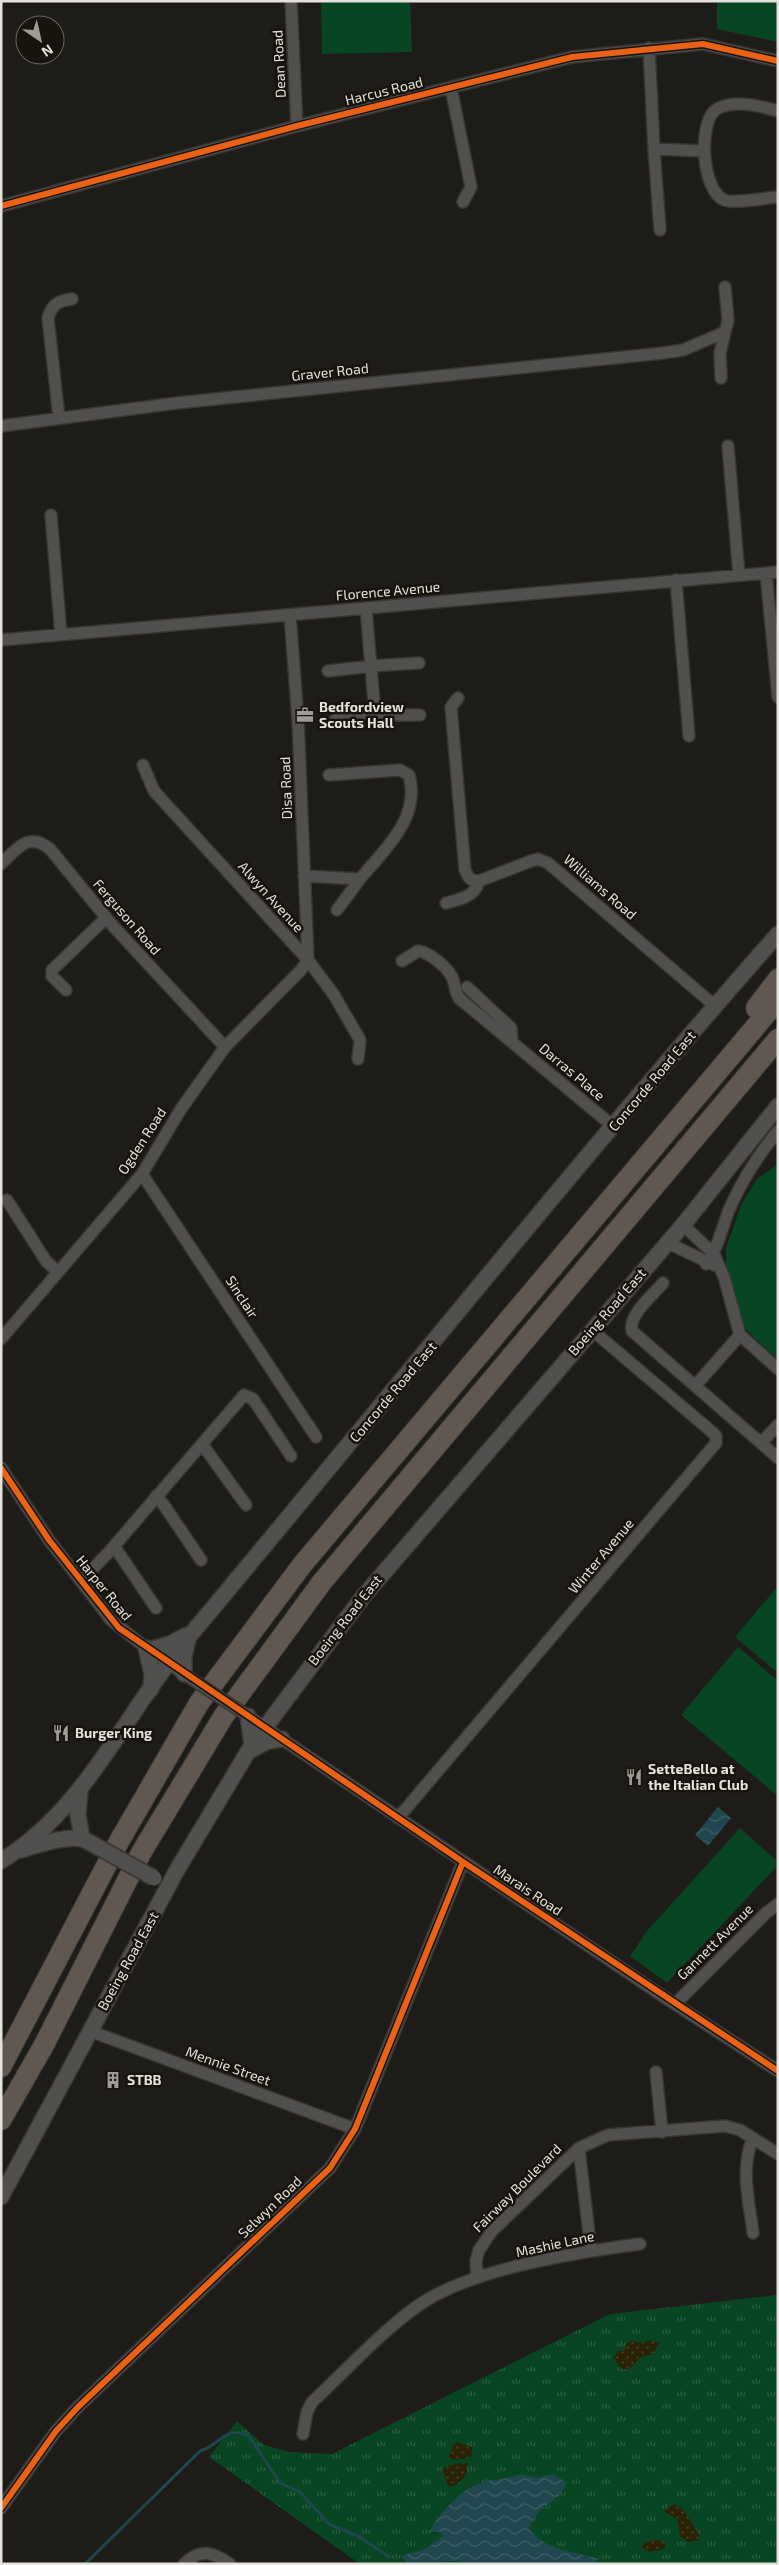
<svg xmlns="http://www.w3.org/2000/svg" width="779" height="2565" viewBox="0 0 779 2565" font-family="'Exo 2',sans-serif">
<style>
.grass{fill:url(#grass-tufts)}
.sand{fill:url(#sand-dots)}
.green{fill:#084522}
.water{fill:url(#water-waves)}
.lines{fill:none;stroke-linecap:round;stroke-linejoin:round}
.stream{stroke:#20464e;stroke-width:3}
.street-casing{stroke:#383633;stroke-width:14}
.secondary-casing{stroke:#383633;stroke-width:18}
.highway-casing{stroke:#383633;stroke-width:22}
.street{stroke:#52504e;stroke-width:11}
.secondary{stroke:#52504e;stroke-width:15}
.highway{stroke:#5f5750;stroke-width:20}
.street-bridge-casing{stroke:#383633;stroke-width:14;stroke-linecap:butt}
.secondary-bridge-casing{stroke:#383633;stroke-width:18;stroke-linecap:butt}
.street-bridge{stroke:#52504e;stroke-width:11}
.secondary-bridge{stroke:#52504e;stroke-width:15}
.cycleway-casing{stroke:#17130d;stroke-width:9}
.cycleway{stroke:#ea6118;stroke-width:6}
.labels{text-anchor:middle;stroke-width:5;stroke-linejoin:round;paint-order:stroke}
.street-label{font-size:14px;fill:#e5e1dd;stroke:#17130d}
.poi-label{font-size:14px;font-weight:bold;fill:#e5e1dd;stroke:#17130d;text-anchor:start}
</style>
<defs>
<pattern id="grass-tufts" width="24" height="20" patternUnits="userSpaceOnUse" patternTransform="scale(1.25)"><rect width="24" height="20" fill="#084522"/><path d="M3 7l-1-3M5 7V3M7 7l1-3M15 17l-1-3M17 17v-4M19 17l1-3" fill="none" stroke="#2c6042"/></pattern>
<pattern id="sand-dots" width="8" height="8" patternUnits="userSpaceOnUse" patternTransform="scale(1.25)"><rect width="8" height="8" fill="#292205"/><path d="M2 2h.1M6 6h.1" fill="none" stroke="#484229" stroke-width="1.8" stroke-linecap="round"/></pattern>
<pattern id="water-waves" width="16" height="10" patternUnits="userSpaceOnUse" patternTransform="scale(1.25)"><rect width="16" height="10" fill="#20464e"/><path d="M0 5q4-4 8 0t8 0" fill="none" stroke="#406067"/></pattern>
</defs>
<rect width="100%" height="100%" fill="#1e1c19"/>
<!-- grass -->
<path class="grass" d="M778 2295V2564H360L209 2457 237 2421 264 2445 289 2452 332 2454 610 2314Z"/>
<!-- sand -->
<path class="sand" d="M632 2340 642 2343 649 2340 659 2343 653 2354 641 2357 629 2369H622L613 2358 618 2351H624L627 2343Z
M457 2442 472 2447 473 2454 469 2458 453 2460 449 2457 453 2445Z
M460 2463H467C469 2475 463 2480 454 2486H448L443 2470 445 2467Z
M675 2504C686 2508 693 2527 700 2536L699 2540 688 2542 680 2536 677 2519 665 2512 667 2507Z
M658 2540 665 2543V2549L649 2552 642 2547 645 2542Z"/>
<!-- green -->
<path class="green" d="M321 1H410L412 52 322 54Z
M717 1H778V42L717 29Z
M778 1164V1359L744 1328 726 1278V1248L741 1205 757 1179Z
M778 1586V1673L735 1637Z
M738 1647 778 1681V1796L681 1715Z
M740 1828 778 1862V1865L667 1983 630 1956 647 1931Z"/>
<!-- water -->
<path class="water" d="M718 1807 731 1818 708 1846 695 1835Z
M519 2474 537 2478 553 2474 567 2483C558 2503 537 2505 529 2529 548 2552 571 2550 598 2559L595 2564H472L457 2561 408 2564 401 2556 427 2548 443 2536 440 2532H430L431 2528C444 2509 464 2485 488 2481 499 2479 508 2479 519 2474Z"/>
<g class="lines">
<!-- stream -->
<path class="stream" d="M85 2564 200 2451C220 2446 225 2424 249 2436L280 2483 300 2492 329 2524 360 2537 389 2557"/>
<!-- street casing -->
<g class="street-casing">
<path id="street" d="M291 1 297 126
M649 48 654 149 703 151
M451 88 471 187 463 202
M778 111C760 106 734 99 717 109 697 121 702 191 724 200 735 204 764 198 778 197
M654 149 660 230
M1 206 297 126 572 57 703 44 778 61
M721 378 720 353 728 320 725 287
M59 418 48 318C52 304 58 301 72 299
M1 426 177 403 663 353 683 350 725 332
M728 446 739 575
M51 515 61 635
M766 573 778 697
M676 580 689 736
M366 608 375 715H420
M290 615 298 720 308 960
M1 640 778 572
M328 671 372 666 419 663
M458 698 451 707 465 870C468 877 470 881 479 881L531 861 538 859 548 863 715 1006
M335 720 375 715
M143 765 154 791 308 960 334 995 360 1040 358 1059
M329 775 400 770 409 775C421 818 385 849 360 879
M1 864C17 849 28 831 50 849L113 926 225 1047
M304 876 360 879 337 910
M446 903C460 899 475 897 479 881
M402 961 418 951C429 952 447 967 452 977 456 985 454 992 460 999L614 1127
M467 987 511 1028 512 1041
M66 990 52 976V970L106 918
M142 1174 316 1437
M7 1200 46 1261 58 1272
M683 1225 714 1254 724 1277 740 1335 778 1369
M668 1243 714 1265
M706 1264C718 1248 722 1228 729 1210 741 1182 758 1155 778 1131
M663 1283C653 1295 628 1315 632 1331L778 1458
M1 1339 142 1174 181 1109 225 1047 301 970 308 960
M695 1386 740 1335
M761 1443 778 1425
M202 1444 246 1505
M1 1468 49 1540 111 1620 146 1648 187 1676
M157 1495 201 1560
M114 1546 156 1608
M81 1581 109 1552 244 1395 253 1399 291 1456
M245 1714 664 1997 778 2071
M398 1818 716 1443V1436L712 1432 592 1330
M675 2004 766 1913 778 1904
M90 2031 355 2129
M656 2072 662 2132
M579 2148 591 2251
M753 2233C749 2201 740 2168 753 2138
M477 2277 476 2261 479 2250 492 2231 579 2148 608 2135 725 2126 740 2130 778 2154
M303 2434 307 2412 312 2402C347 2370 386 2326 425 2301 478 2268 578 2252 640 2244
M1 2508 56 2431 78 2407 330 2168 355 2129 463 1862
M184 2564C200 2548 213 2552 230 2564"/>
</g>
<!-- secondary casing -->
<g class="secondary-casing">
<path id="secondary" d="M146 1648 152 1674 151 1689
M149 1650 170 1644 187 1635
M184 1674V1656L188 1640
M248 1716 252 1745
M251 1750 266 1742 282 1739
M80 1790 78 1815 82 1838
M21 1850C37 1845 72 1833 87 1841
M1 1861C87 1808 125 1713 187 1639 384 1404 575 1164 778 934
M1 2197 177 1870 252 1745 362 1598 683 1225 778 1106"/>
</g>
<!-- highway casing -->
<g class="highway-casing">
<path id="highway" d="M756 1008 778 979
M1 2067 117 1845 199 1703 302 1565 778 1000
M1 2120 44 2045 141 1853 223 1717 322 1582 778 1039"/>
</g>
<!-- street -->
<use href="#street" class="street"/>
<!-- secondary -->
<use href="#secondary" class="secondary"/>
<!-- highway -->
<use href="#highway" class="highway"/>
<!-- street-bridge casing -->
<g class="street-bridge-casing">
<path id="street-bridge" d="M187 1676 245 1714"/>
</g>
<!-- secondary-bridge casing -->
<g class="secondary-bridge-casing">
<path id="secondary-bridge" d="M87 1841 154 1878"/>
</g>
<!-- street-bridge -->
<use href="#street-bridge" class="street-bridge"/>
<!-- secondary-bridge -->
<use href="#secondary-bridge" class="secondary-bridge"/>
<!-- cycleway casing -->
<g class="cycleway-casing">
<path id="cycleway" d="M1 206 297 126 572 57 703 44 778 61
M1 1468 49 1540 119 1628 463 1862 778 2071
M1 2508 56 2431 78 2407 330 2168 355 2129 463 1862"/>
</g>
<!-- cycleway -->
<use href="#cycleway" class="cycleway"/>
</g>
<!-- icons -->
<defs>
<g id="office-bare" transform="scale(1.35)"><path d="M-6-3h4V-5.5h4V-3h4V5H-6ZM-1-4.5V-3h2v-1.5ZM-6 0V1H6V0Z" fill="#9f9c98" stroke="#17130d" stroke-width="2.5" paint-order="stroke"/></g>
<g id="restaurant-bare" transform="scale(1.35)"><path d="M-5-6h1v4h1v-4h1v4h1v-4h1v5L-1.5 .5V6h-2V.5L-5-1ZM5-6V6H3V1.5H1.5Q1.5-4 5-6Z" fill="#9f9c98" stroke="#17130d" stroke-width="2.5" paint-order="stroke"/></g>
<g id="building-bare" transform="scale(1.35)"><path d="M-4-6H4V6H1V3H-1V6H-4ZM-2.5-4.3h1.7v1.8h-1.7ZM.8-4.3h1.7v1.8H.8ZM-2.5-1h1.7V.8h-1.7ZM.8-1h1.7V.8H.8Z" fill="#9f9c98" stroke="#17130d" stroke-width="2.5" paint-order="stroke"/></g>
</defs>
<g fill-rule="evenodd">
<use href="#office-bare" x="305" y="715"/>
<use href="#restaurant-bare" x="61" y="1733"/>
<use href="#restaurant-bare" x="634" y="1777"/>
<use href="#building-bare" x="113" y="2080"/>
</g>
<g class="labels">
<!-- street labels -->
<g class="street-label">
<text transform="translate(279 64) rotate(-93)" y="5">Dean Road</text>
<text transform="translate(384 91) rotate(-14)" y="5">Harcus Road</text>
<text transform="translate(330 372) rotate(-6)" y="5">Graver Road</text>
<text transform="translate(388 591) rotate(-5)" y="5">Florence Avenue</text>
<text transform="translate(286 788) rotate(-92)" y="5">Disa Road</text>
<text transform="translate(600 887) rotate(41)" y="5">Williams Road</text>
<text transform="translate(271 897) rotate(48)" y="5">Alwyn Avenue</text>
<text transform="translate(127 917) rotate(49)" y="5">Ferguson Road</text>
<text transform="translate(572 1072) rotate(40)" y="5">Darras Place</text>
<text transform="translate(652 1081) rotate(-50)" y="5">Concorde Road East</text>
<text transform="translate(142 1141) rotate(-57)" y="5">Ogden Road</text>
<text transform="translate(242 1297) rotate(57)" y="5">Sinclair</text>
<text transform="translate(607 1312) rotate(-49)" y="5">Boeing Road East</text>
<text transform="translate(393 1392) rotate(-50)" y="5">Concorde Road East</text>
<text transform="translate(601 1556) rotate(-50)" y="5">Winter Avenue</text>
<text transform="translate(104 1588) rotate(51)" y="5">Harper Road</text>
<text transform="translate(345 1620) rotate(-52)" y="5">Boeing Road East</text>
<text transform="translate(528 1890) rotate(34)" y="5">Marais Road</text>
<text transform="translate(715 1942) rotate(-45)" y="5">Gannett Avenue</text>
<text transform="translate(128 1961) rotate(-61)" y="5">Boeing Road East</text>
<text transform="translate(228 2066) rotate(20)" y="5">Mennie Street</text>
<text transform="translate(517 2188) rotate(-45)" y="5">Fairway Boulevard</text>
<text transform="translate(270 2207) rotate(-44)" y="5">Selwyn Road</text>
<text transform="translate(555 2244) rotate(-12)" y="5">Mashie Lane</text>
</g>
<!-- poi labels -->
<g class="poi-label">
<text x="319" y="712">Bedfordview<tspan x="319" dy="16">Scouts Hall</tspan></text>
<text x="75" y="1738">Burger King</text>
<text x="648" y="1774">SetteBello at<tspan x="648" dy="16">the Italian Club</tspan></text>
<text x="127" y="2085">STBB</text>
</g>
</g>
<!-- border -->
<rect width="779" height="2565" fill="none" stroke="#e5e1dd" stroke-width="5"/>
<!-- north arrow -->
<g transform="translate(40 40) rotate(146)"><circle r="24" fill="#17130d" stroke="#696560"/>
<path d="M0-4L9 19L0 12L-9 19Z" fill="#9f9c98"/>
<text y="-8" font-size="14" font-weight="bold" text-anchor="middle" fill="#e5e1dd">N</text>
</g>
</svg>
